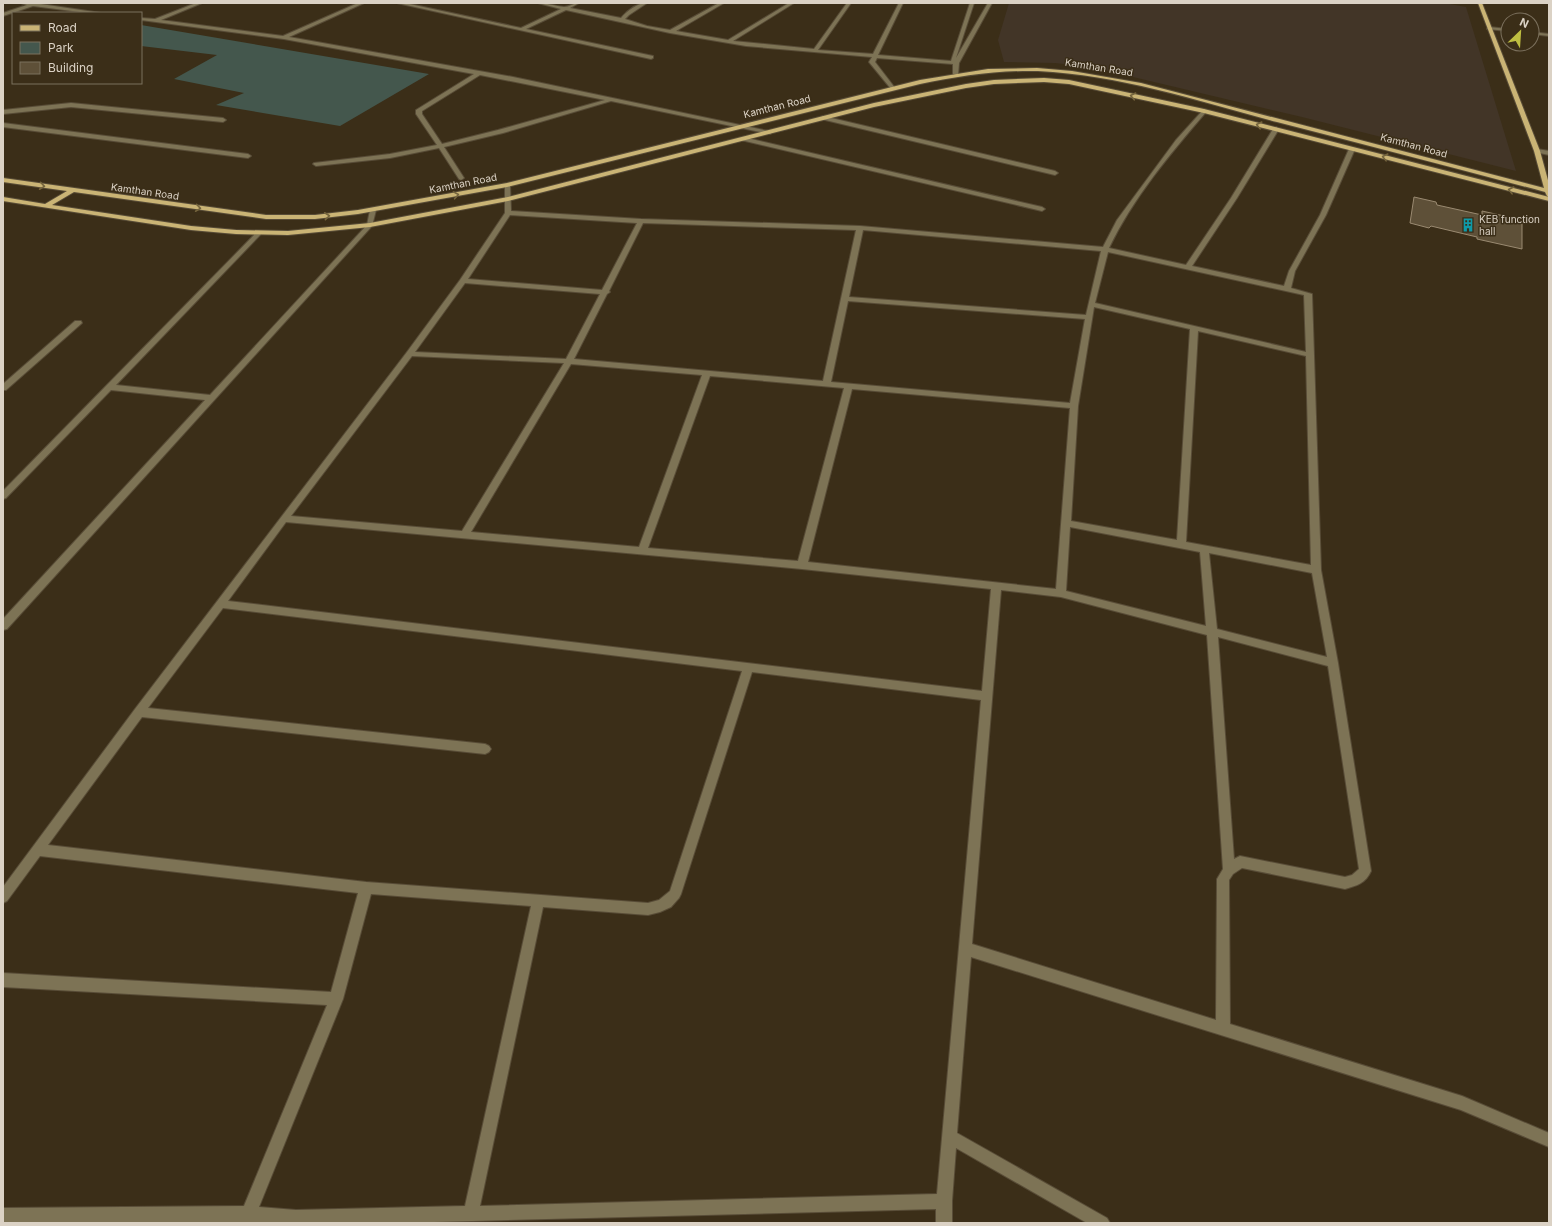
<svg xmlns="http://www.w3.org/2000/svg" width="1552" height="1226" viewBox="0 0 1552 1226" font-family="Inter,sans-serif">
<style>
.education{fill:#423527}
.green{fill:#44574d}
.building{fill:#5e5038;stroke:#9a8a71}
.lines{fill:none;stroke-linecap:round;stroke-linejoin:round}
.minor-casing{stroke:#584c37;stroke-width:2}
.major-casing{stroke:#584c37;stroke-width:2}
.minor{fill:#7d7355;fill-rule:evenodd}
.major{fill:#cab475;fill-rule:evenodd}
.oneway{stroke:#74643d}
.labels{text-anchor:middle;stroke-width:3;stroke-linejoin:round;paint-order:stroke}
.far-street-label{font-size:10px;fill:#dbd2c5;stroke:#3b2e18}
.far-poi-label{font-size:10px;fill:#dbd2c5;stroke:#3b2e18;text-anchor:start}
</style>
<rect width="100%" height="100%" fill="#3b2e18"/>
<!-- education -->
<path class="education" d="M1009 3H1444L1466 7 1516 171 1302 117 1091 67 1055 63 1004 62 998 40Z"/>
<!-- green -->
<path class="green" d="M141 25 429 74 340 126 216 105 244 93 174 79 217 55 141 46Z"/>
<!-- building -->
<path class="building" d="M1414 197 1436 202 1437 205 1482 215V211L1522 220V249L1477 239V237L1431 226 1429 228 1410 223Z"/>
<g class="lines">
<!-- minor casing -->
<g class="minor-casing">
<path id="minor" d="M21 3H34L101 13H88L33 6 3 16V13L27 5Z
M196 3H202L161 20 283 36 358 3H364L289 37 513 77 773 132 770 134 611 101 503 133 444 147 464 178 461 180 459 179 439 148 390 158 316 166 313 164 314 163 390 154 437 145 416 114V110L474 74 284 39 141 20V18L155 19ZM480 75 605 100 498 130 442 144 422 114V111Z
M397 3H405L521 28 561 9 538 3C547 3 555 6 564 7 569 7 574 3 579 3L570 8 621 18C627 11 637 3 647 3L629 15 625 19 647 26 670 30 719 3H724L676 31 728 40 789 3H794L733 41 814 49 847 3H851L818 50 873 54 899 3H903L878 55 951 61 970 3H974L956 58 988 3H992L959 63 958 75 953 74V64L877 58 875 62 895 88 892 90 869 62 872 57 746 46 670 33 566 10 526 29 653 56V58L651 59Z
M1489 27 1508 29V31L1487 29Z
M1532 32 1549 34V36L1532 34Z
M71 103 223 118 226 120 223 122 71 107 3 114V110Z
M1204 109 1207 111 1206 112C1170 154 1133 198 1109 248L1186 265 1231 198 1273 129 1276 127 1279 129 1237 198 1192 266 1284 286 1289 271 1320 215 1349 149 1352 147 1355 149 1326 215 1295 271 1291 288 1312 294 1321 570 1338 663 1371 871C1366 883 1356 886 1345 889L1242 868 1233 874 1229 880 1230 1024 1462 1096 1549 1133V1147L1461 1110 971 957 957 1133 1107 1218 1110 1223H1087L956 1148 952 1201V1223H936V1209L397 1223H265L249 1222 3 1223V1208L244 1206 327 1005 3 987V973L331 992 358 893 40 856 7 901 3 903V887L135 709 407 352 460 280 505 213V184L510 185 511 211 641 219 860 226 1103 247 1117 220 1176 140ZM510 215 637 223 602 290 468 279ZM643 223 856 230 823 381 574 359 607 294 610 292 609 291ZM863 230 1101 251 1086 315 849 297ZM1108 252 1304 295 1306 352 1095 303ZM465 283 600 294 566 359 415 352ZM848 301 1085 319 1070 403 831 382ZM1094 307 1190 329 1177 540 1071 521 1078 406ZM1198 331 1306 356 1311 565 1186 542ZM412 356 564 363 462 531 291 516ZM571 364 702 375 639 547 471 532ZM710 376 844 388 798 561 648 548ZM852 389 1070 408 1056 589 808 562ZM286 522 802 569 991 589 982 691 228 601ZM1070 527 1200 552 1206 626 1066 591ZM1209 553 1312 573 1327 657 1217 629ZM1001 590 1061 597 1207 635 1223 869 1217 879 1216 1020 972 944ZM223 608 742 671 670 891 659 900 648 903 366 882 48 845 142 717 485 754 489 752 491 749 489 746 485 744 148 708ZM1218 637 1328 666 1359 869 1352 875 1345 877 1240 856 1234 859ZM752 672 981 700 937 1194 480 1206 543 907 648 915 660 912 671 907 679 898 681 894ZM371 894 531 906 465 1206 296 1210 259 1207 343 999Z
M823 116 1055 171 1058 173 1055 175 821 119 820 118Z
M3 123 248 154 251 156 248 158 3 127Z
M743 137 1042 207 1045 209 1042 211 741 140 740 139Z
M1537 149 1549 151V155L1535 152V150Z
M373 208 376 210 372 226 7 629 3 630V619L205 400 111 390 6 498 3 499V491L258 231 263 232 116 385 210 395 367 225 370 210Z
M75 321H81L82 323 6 390H3V384Z"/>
</g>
<!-- major casing -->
<g class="major-casing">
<path id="major" d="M1478 3H1482L1540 151 1549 184V197L1547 196 1545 192C1456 168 1366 145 1277 122 1198 101 1120 75 1038 71 998 70 959 76 920 84L507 187 358 214 315 219H266L74 192 52 205 191 226 236 230 288 231 370 223 508 197 874 103 966 84 994 80 1044 78 1069 80 1204 109 1549 197V201L1204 113 1069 84 1044 82 994 84 966 88 874 107 508 201 370 227 288 235 236 234 191 230 3 201V197L45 204 67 191 3 182V178L266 215H315L358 210 507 183 920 80 988 69 1037 68 1072 71 1141 83 1544 188 1534 151Z"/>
</g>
<!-- minor -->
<use href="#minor" class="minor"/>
<!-- major -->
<use href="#major" class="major"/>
</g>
<!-- one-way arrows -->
<defs><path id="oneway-chevron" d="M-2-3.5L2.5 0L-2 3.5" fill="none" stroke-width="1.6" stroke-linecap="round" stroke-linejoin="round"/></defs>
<g class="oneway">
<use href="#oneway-chevron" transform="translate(1133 96) rotate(-168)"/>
<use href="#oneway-chevron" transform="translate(1259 125) rotate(-166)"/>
<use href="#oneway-chevron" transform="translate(1385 157) rotate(-166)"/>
<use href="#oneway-chevron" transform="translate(42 186) rotate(8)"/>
<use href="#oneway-chevron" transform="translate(1511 190) rotate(-166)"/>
<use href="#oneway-chevron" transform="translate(456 195) rotate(-10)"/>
<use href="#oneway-chevron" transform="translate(198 208) rotate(8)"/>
<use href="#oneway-chevron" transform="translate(327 216) rotate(-6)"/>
</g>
<!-- icons -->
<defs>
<g id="building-bare" transform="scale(1.08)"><path d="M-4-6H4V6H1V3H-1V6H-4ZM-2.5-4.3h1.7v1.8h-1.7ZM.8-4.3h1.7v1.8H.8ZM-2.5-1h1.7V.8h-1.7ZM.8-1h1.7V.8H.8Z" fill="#0f9aa8" stroke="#3b2e18" stroke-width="2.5" paint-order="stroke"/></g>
</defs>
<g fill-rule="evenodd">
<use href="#building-bare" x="1468" y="225"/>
</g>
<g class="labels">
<!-- far-street labels -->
<g class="far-street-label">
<text transform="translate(1099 67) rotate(9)" y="4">Kamthan Road</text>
<text transform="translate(777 106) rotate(-14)" y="4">Kamthan Road</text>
<text transform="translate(1414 145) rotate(15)" y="4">Kamthan Road</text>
<text transform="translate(463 183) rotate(-11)" y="4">Kamthan Road</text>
<text transform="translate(145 191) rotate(8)" y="4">Kamthan Road</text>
</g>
<!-- far-poi labels -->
<g class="far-poi-label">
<text x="1479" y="223">KEB function<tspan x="1479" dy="12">hall</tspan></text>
</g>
</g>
<!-- border -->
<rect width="1552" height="1226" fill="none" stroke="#dbd2c5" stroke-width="8"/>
<!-- legend -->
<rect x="12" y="12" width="130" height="72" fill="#3b2e18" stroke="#7b705d"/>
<rect x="20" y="25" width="20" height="6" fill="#cab475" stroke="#7b705d"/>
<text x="48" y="32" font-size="12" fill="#dbd2c5">Road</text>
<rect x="20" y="42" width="20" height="12" fill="#44574d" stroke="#7b705d"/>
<text x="48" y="52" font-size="12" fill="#dbd2c5">Park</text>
<rect x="20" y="62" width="20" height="12" fill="#5e5038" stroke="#7b705d"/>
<text x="48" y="72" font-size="12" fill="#dbd2c5">Building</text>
<!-- north arrow -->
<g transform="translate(1520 32) rotate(25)"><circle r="19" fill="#3b2e18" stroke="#7b705d"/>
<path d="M0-3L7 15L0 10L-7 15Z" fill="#bfbe41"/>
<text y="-6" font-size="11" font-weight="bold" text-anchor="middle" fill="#dbd2c5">N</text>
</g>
</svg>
